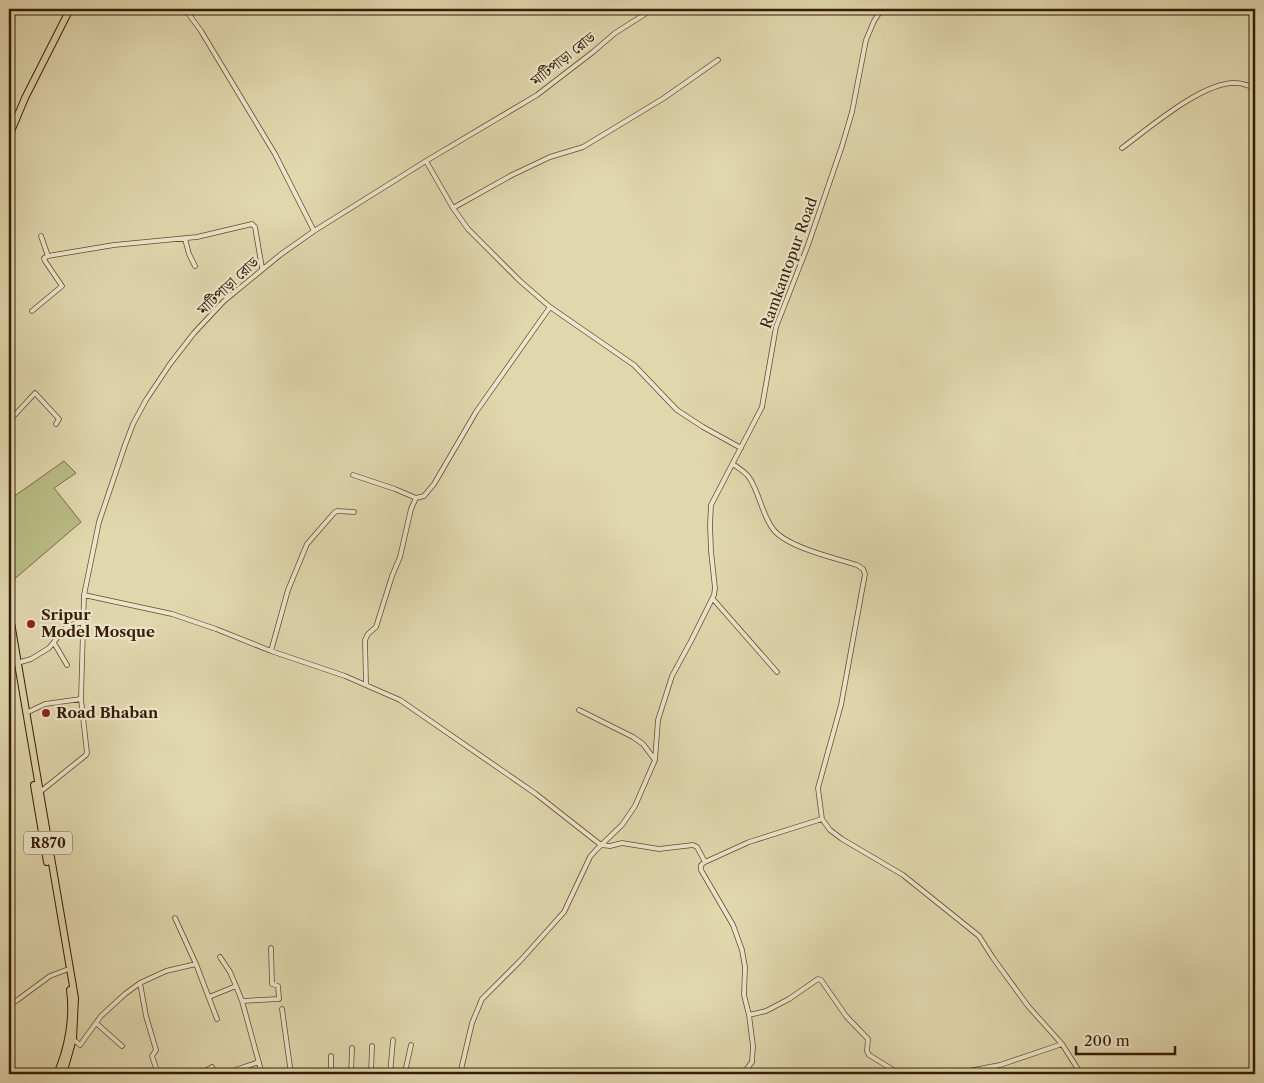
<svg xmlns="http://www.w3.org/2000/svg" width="1264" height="1083" viewBox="0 0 1264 1083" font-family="'Libre Caslon Text','Noto Serif Bengali',serif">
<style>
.green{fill:#b9bc85;stroke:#786c46}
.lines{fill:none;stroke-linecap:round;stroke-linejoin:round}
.minor-casing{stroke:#614b30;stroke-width:5.5}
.primary-casing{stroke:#361c06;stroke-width:8}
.minor{stroke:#ece5ca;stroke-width:4}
.primary{stroke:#e1d7ad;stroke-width:6}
.poi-dot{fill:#8f2418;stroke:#ece5ca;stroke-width:2}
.labels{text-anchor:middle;stroke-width:4.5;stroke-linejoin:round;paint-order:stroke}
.shield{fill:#ece5ca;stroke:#6d5841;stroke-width:1}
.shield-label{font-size:14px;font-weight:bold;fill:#361c06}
.street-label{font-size:15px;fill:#361c06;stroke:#ece5ca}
.poi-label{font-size:15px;font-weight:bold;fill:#361c06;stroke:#ece5ca;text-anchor:start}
</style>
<rect width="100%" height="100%" fill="#e1d7ad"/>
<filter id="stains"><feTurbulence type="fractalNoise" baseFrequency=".004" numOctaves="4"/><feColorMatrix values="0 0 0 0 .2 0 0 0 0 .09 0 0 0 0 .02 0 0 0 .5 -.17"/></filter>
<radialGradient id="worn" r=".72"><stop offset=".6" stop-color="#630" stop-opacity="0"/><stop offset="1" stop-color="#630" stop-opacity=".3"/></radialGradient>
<!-- green -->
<path class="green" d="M64 461 76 473 54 488 81 522 11 582 9 572V500Z"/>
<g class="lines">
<!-- minor casing -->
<g class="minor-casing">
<path id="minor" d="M185 9 201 31 275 154 314 231
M1122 148C1148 129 1203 81 1236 83 1243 83 1249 86 1255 88
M426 161 453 208 468 229 520 281 550 307 634 365 677 410 703 427 741 448
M453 208 512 175 550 157 583 147 664 98 718 60
M41 236 48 256
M185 239 189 254 195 266
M32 311 62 286 45 261 44 258 48 256 114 245 197 237 252 224 255 227 262 268
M9 419 12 418 35 393 59 419 56 424
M733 464C738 468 744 471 748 476 759 490 761 513 773 529 786 547 835 558 857 565L863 569 865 574 841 705 818 788 822 819
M353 475 395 489 416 498 424 496 434 484 476 412 550 307
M84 595 172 614 216 629 271 651 345 676 400 700 536 794 601 845 610 846 622 843 659 849 693 845 697 847 705 862 749 842 822 819 830 830 842 839 903 875 979 936 993 958 1028 1006 1062 1044 1081 1074
M713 599 777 672
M54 643 67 665
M271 651 288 590 307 544 334 513 337 511 354 512
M17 663 31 659 49 648 67 626 83 622
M366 684 365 640 368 634 376 627 392 576 400 557 411 509 416 498
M579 710 633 737 643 744 655 760
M26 713 45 704 81 699 84 595 99 522 125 445 133 424 146 400 170 364 194 333 224 301 280 255 314 231 426 161 537 95 593 52 615 33 653 9
M40 792 86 755 87 753 81 699
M705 862 701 865V870L733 925 742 950 745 967 744 995 749 1015
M175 918 196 964 217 1019
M140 983 166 971 196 964
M236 986 242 1001 262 1074
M209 997 236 986 230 972 220 957
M242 1001 279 999 278 986 272 984 271 948
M9 1004 16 1001 50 976 66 970
M282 1009 291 1074
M96 1023 122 1046
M73 1039 80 1045 101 1016 125 994 140 983 146 1016 156 1050 152 1056 158 1074
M390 1070 414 1074
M405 1072 411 1045
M200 1074 212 1067
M236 1074 235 1070 259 1062
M331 1074V1056
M351 1074 352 1048
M371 1074 372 1046
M390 1074 393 1040
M460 1074 472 1023 482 999 521 960 564 912 590 857 596 850 622 825 635 806 655 760 658 720 672 676 691 641 714 595 715 588 711 551 710 525 711 505 762 407 776 327 808 245 842 146 852 112 866 40 874 21 882 9
M743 1074 752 1062 753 1046 749 1015 766 1011 789 999 818 979 821 980 846 1016 868 1039 867 1051 869 1055 900 1074
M953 1074 1000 1065 1062 1044"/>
</g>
<!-- primary casing -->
<g class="primary-casing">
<path id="primary" d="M9 136 25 98 70 9
M9 611 75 998 73 1039 63 1074
M9 639 12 657
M34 785 47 862
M57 1074C68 1049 74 1018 70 990"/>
</g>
<!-- minor -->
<use href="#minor" class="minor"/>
<!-- primary -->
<use href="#primary" class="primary"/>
</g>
<!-- markers -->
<g class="poi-dot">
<circle cx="31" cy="624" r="5"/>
<circle cx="46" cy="713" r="5"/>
</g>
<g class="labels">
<!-- shield labels -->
<rect class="shield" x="24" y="831.5" width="48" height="23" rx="4"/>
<g class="shield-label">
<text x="48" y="848">R870</text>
</g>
<!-- street labels -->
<g class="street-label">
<text transform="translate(563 59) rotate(-38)" y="5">মাটিপাড়া রোড</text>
<text transform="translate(789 263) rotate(-70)" y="5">Ramkantopur Road</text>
<text transform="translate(228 286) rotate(-43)" y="5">মাটিপাড়া রোড</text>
</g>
<!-- poi labels -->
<g class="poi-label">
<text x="41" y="620">Sripur<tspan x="41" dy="17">Model Mosque</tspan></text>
<text x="56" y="718">Road Bhaban</text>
</g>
</g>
<!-- margin -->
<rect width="1264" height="1083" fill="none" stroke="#e1d7ad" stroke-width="30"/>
<rect x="10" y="10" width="1244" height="1063" fill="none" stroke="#361c06" stroke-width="2.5"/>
<rect x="15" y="15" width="1234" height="1053" fill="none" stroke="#361c06"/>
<!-- scale -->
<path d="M1076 1046v8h99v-8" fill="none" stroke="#361c06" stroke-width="2.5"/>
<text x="1084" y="1046" font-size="15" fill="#361c06" stroke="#ece5ca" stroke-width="4" paint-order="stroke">200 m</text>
<rect width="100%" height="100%" filter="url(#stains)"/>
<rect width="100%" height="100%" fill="url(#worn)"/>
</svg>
